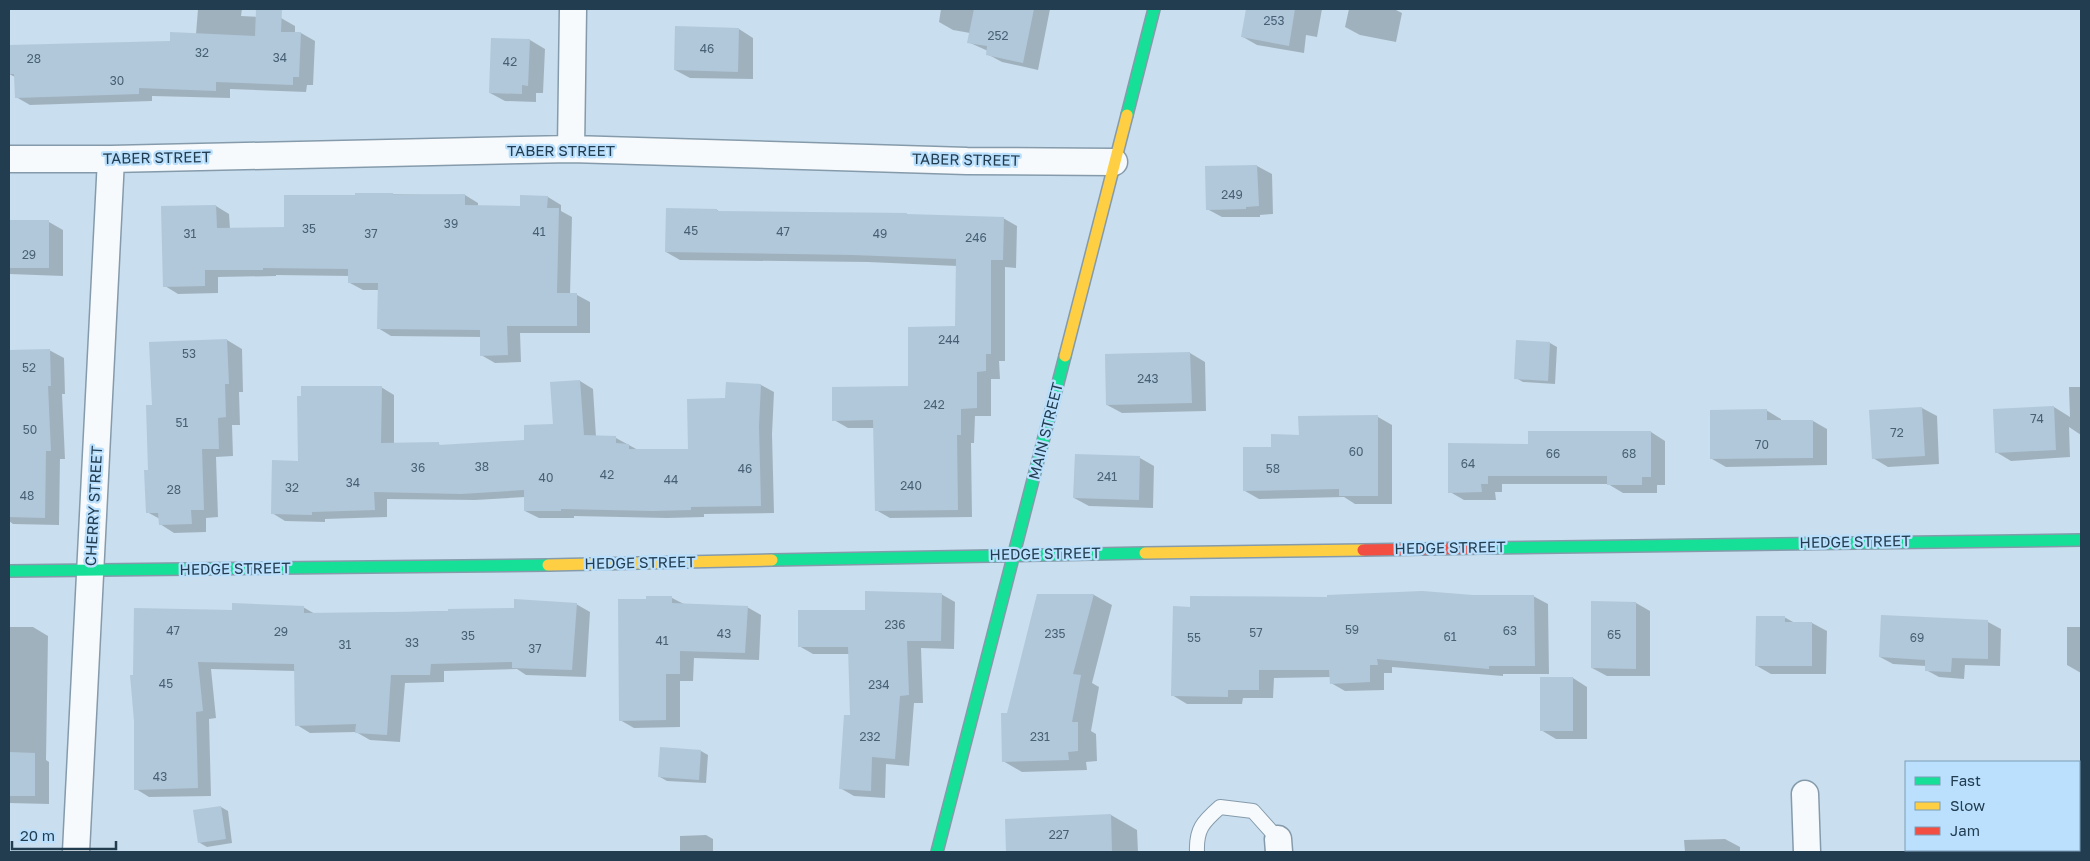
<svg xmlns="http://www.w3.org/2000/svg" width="2090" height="861" viewBox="0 0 2090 861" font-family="'Golos Text',sans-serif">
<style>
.shadow{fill:#0003}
.building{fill:#b1c8da}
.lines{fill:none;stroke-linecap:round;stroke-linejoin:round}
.lane-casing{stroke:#859bab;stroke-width:16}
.street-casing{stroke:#859bab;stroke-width:29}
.fast-casing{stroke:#859bab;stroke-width:14}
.slow-casing{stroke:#859bab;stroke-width:14}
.jam-casing{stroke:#859bab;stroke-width:14}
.lane{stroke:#f7fafc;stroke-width:14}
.street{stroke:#f7fafc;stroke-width:26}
.fast{stroke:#16e098;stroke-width:11}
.slow{stroke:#ffcf43;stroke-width:11}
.jam{stroke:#f24e42;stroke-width:11}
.labels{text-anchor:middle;stroke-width:4.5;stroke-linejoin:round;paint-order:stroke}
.number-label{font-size:12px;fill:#476074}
.street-label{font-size:15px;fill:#223c50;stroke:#bae0fd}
</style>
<rect width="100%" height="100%" fill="#c9deee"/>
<!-- shadow -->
<path class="shadow" d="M198 9H242L241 16 281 18 295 26V33H301L315 41 313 85H307L306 92 230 89V98L152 96V101L30 105 16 97 15 77 9 74V46L171 42 196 34Z
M941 9H1050L1038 70 1002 62 987 54 988 51 968 42 970 33 953 30 939 22Z
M1248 9H1322L1317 37 1306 35 1304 53 1257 45 1243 37Z
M1349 9H1394L1402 13 1396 42 1360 35 1345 27Z
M739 29 753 38V79L690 78 675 70Z
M492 39 530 40 545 49 543 93H536V102L505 101 490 93Z
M1257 166 1272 174 1273 214 1260 215V217H1222L1207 209Z
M356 194 465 195 478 203V206L521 207 548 197 561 205V211L572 217 570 295H577L590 302V333H520L521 362 495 363 481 355V337L391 336 378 328 379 290H363L350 283V276L276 275V276L218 277V293L178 294 165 286 163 207 216 206 229 214 230 229 286 228 356 197Z
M717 210 720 212 907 214 910 216 1003 218 1017 226 1016 268 1005 267V361H999L1000 379H991V416H975L974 443H971L972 517 890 518 876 510 875 428H848L834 420 910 387 956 327 957 266 868 262 680 260 666 252Z
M9 221 49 222 63 230V276L9 274Z
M227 340 242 349 243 392H239L240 425H232L233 456 216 457 218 517 206 518V532L174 533 160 524V519L147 512 153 406Z
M1550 343 1557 347 1555 384 1523 382 1516 378Z
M49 350 64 358 65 394H62L65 459H60L59 525 13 524 9 521V351Z
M1190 353 1205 362 1206 411 1122 413 1107 405V355Z
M580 381 593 389 596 437 616 438 638 450H690L726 399 761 385 774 392 772 434 774 513 704 514V517L667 518 574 516V518H539L525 511V497L475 500 387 499V517L325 519V522L285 521 272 513 299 463 381 387 394 395V444H438L442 446 525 441 554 426Z
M2069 387H2081V435L2069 427 2070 457 2011 461 1996 452 2054 407 2070 417Z
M1922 408 1937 416 1939 464 1888 467 1873 458 1871 411Z
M1766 410 1781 419V421H1813L1827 429V465L1726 467 1712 459Z
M1378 417 1392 425V504H1355L1344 497 1259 499 1245 491 1272 448 1300 436Z
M1651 432 1665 441V485H1657V493H1623L1608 484H1502V492H1495L1496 500H1464L1450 492 1529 445Z
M1140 458 1154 466 1153 508 1089 506 1074 498Z
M941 594 955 602 954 649 921 648 923 703H914L909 766 886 764 885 798 854 796 840 788 851 717 849 654H813L799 646 866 611Z
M1038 595H1094L1112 605 1092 683 1099 687 1091 731 1096 734 1097 761 1086 762 1087 770 1022 772 1003 761 1008 714Z
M1533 596 1548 604 1549 674H1503V676L1392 667V673H1384V690L1345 691 1331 683V677L1274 678 1273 698H1243L1242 704H1187L1172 695 1191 608 1328 598Z
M672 598 684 604 747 607 761 615 759 660 694 658 693 681H680V727L634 728 620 720 647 600Z
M1636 603 1650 611V676H1607L1592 668Z
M576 604 590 612 586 677 526 675 517 669 444 671V682L405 683 400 742 370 740 356 732 310 733 297 725 295 671 211 669 216 718 209 719 211 796 149 797 136 789 134 676 233 611 303 607 315 614 515 610Z
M1784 617 1795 623H1812L1827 631 1826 674H1771L1757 666Z
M1988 622 2001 629 2000 666 1965 665 1964 679 1939 677 1926 670V666L1893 664 1880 657Z
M9 627H33L48 636 46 760 49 762V804L9 803Z
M2067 627H2081V673L2067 665Z
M1573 678 1587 687V739H1556L1541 730Z
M701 751 708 755 706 783 667 781 660 777Z
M221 807 228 811 232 843 207 847 200 843Z
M1111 815 1137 830 1138 852H1008L1006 820Z
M706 835 713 839V852H680V836Z
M1725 839 1740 847V852H1685L1684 840Z"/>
<!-- building -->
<path class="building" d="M256 9H282L281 32H301L299 77H293V85L216 82V91L139 88V94L15 98 14 74H9V45L170 41V32L255 36Z
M974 9H1034L1023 63 986 55 987 46 967 43Z
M1246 9H1295L1289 46 1241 37Z
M675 26 739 28 738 72 674 70Z
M491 38 530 39 528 86 522 85V94L489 93Z
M1257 165 1259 206 1246 207V209L1206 210 1205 166Z
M355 193H393V195L465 194V205L520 206V195L548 196 547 208H559L557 293H577V326H507L508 355 480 356V330L377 329 378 283H348V269L263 268V270H205V286L163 287 161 206 216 205 217 228 284 227V195H355Z
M666 208 717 209V211L907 213V214L1004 217 1003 260H991V354H986V371L977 372V408L961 409V435H957L958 510 875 511 873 420 832 421V387L908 386V327L955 326 956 259 853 255 665 252Z
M9 220H49V268H9Z
M227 339 229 384H225L226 417 218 418 219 449H202L204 510H191L192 524 159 525 158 513H146L144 470H148L146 405H152L149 342Z
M1516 340 1550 342 1548 381 1514 379Z
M50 349 51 386H48L51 451H46L45 518 9 517V350Z
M1190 352 1192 403 1106 405 1105 354Z
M580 380 584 435 616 436V443L629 444V449H688L687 399 725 398 726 382 761 384 759 426 761 506 691 507V510L653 511 561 509V511H524V490L461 494 374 492 375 510 312 512V515L271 514 272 460 298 461 297 396H301V386H382L381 443 439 442V445L524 440V425L553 424 550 382Z
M2054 406 2056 450 1995 453 1993 409Z
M1922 407 1925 456 1872 459 1869 410Z
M1767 409V420H1813V458L1710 459V410Z
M1378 415V496H1339V489L1243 491V447H1271V434L1299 435 1298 416Z
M1528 431H1651V477H1642V485H1607V476H1488V484H1481L1482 492 1448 493V443L1528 444Z
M1075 454 1140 456 1139 500 1073 498Z
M865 591 942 593 941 641H907L909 695 900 696 895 759 872 757 871 791 839 789 844 715H850L848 647H798V610H865Z
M1422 591 1473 595H1534L1535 666H1489V669L1377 659 1378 665H1370V682L1330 684 1329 670H1259V690H1228V697L1171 696 1173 606 1190 607V596L1327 597V595Z
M1037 594H1094L1073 674 1081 675 1072 722H1078V751L1068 752 1069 760 1002 762 1001 713H1007Z
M646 596H672V603L748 606 745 653 680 651V674H666V720L619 721 618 599H646Z
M514 599 577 603 572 670 512 668V662L431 664 430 675H391L387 735 355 733 356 724 295 726 294 664 198 662 203 711 196 712 198 788 134 790V721L130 675H133L134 608 232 610V603L304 606V613L393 612 448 611V609L514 608Z
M1591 601 1636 602V669L1591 668Z
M1881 615 1988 620V659L1952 658 1951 672 1925 671V660L1879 657Z
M1756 616H1785V622H1812V666H1755Z
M1540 677H1573V731H1540Z
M660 747 701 750 699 780 658 777Z
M9 752 35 753V796H9Z
M221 806 226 839 198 843 193 810Z
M1111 814 1112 852H1006L1005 819Z"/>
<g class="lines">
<!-- lane casing -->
<g class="lane-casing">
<path id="lane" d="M1197 852C1196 829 1203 822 1220 807L1253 811 1278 839"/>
</g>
<!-- street casing -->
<g class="street-casing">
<path id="street" d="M571 149 573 9
M9 159H111L571 149 967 161 1114 162
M1805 794 1807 852
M1278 839 1279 852
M76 852 111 159"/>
</g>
<!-- fast casing -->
<g class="fast-casing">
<path id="fast" d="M1127 115 1154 9
M1483 548 2081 540
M772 560 1145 553
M9 571 548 565
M937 852 1065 356"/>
</g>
<!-- slow casing -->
<g class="slow-casing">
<path id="slow" d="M1065 356 1127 115
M1145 553 1363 550
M548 565 772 560"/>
</g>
<!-- jam casing -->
<g class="jam-casing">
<path id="jam" d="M1363 550 1483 548"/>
</g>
<!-- lane -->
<use href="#lane" class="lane"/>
<!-- street -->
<use href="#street" class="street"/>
<!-- fast -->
<use href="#fast" class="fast"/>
<!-- slow -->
<use href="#slow" class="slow"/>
<!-- jam -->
<use href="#jam" class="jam"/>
</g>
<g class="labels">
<!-- number labels -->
<g class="number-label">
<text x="1274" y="25">253</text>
<text x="998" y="40">252</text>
<text x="707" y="53">46</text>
<text x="202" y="57">32</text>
<text x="280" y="62">34</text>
<text x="34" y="63">28</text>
<text x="510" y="66">42</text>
<text x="117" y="85">30</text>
<text x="1232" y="199">249</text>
<text x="451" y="228">39</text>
<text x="309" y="233">35</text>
<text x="691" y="235">45</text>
<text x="539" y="236">41</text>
<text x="783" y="236">47</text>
<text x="190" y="238">31</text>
<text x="371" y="238">37</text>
<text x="880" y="238">49</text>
<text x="976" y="242">246</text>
<text x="29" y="259">29</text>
<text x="949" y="344">244</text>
<text x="189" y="358">53</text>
<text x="29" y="372">52</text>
<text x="1148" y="383">243</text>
<text x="934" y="409">242</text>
<text x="2037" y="423">74</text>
<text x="182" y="427">51</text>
<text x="30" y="434">50</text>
<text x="1897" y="437">72</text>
<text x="1762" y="449">70</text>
<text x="1356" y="456">60</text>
<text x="1553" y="458">66</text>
<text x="1629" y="458">68</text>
<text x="1468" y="468">64</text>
<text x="482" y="471">38</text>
<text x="418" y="472">36</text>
<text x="745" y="473">46</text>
<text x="1273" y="473">58</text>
<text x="607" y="479">42</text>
<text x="1107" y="481">241</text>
<text x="546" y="482">40</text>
<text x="671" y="484">44</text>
<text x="353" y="487">34</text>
<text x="911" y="490">240</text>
<text x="292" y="492">32</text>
<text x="174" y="494">28</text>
<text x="27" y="500">48</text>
<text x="895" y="629">236</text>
<text x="1352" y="634">59</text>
<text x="173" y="635">47</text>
<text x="1510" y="635">63</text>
<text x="281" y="636">29</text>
<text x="1256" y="637">57</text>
<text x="724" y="638">43</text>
<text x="1055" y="638">235</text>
<text x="1614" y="639">65</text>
<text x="468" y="640">35</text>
<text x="1450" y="641">61</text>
<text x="1194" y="642">55</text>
<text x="1917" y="642">69</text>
<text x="662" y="645">41</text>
<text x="412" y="647">33</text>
<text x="345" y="649">31</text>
<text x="535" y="653">37</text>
<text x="166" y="688">45</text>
<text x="879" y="689">234</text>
<text x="870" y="741">232</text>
<text x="1040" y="741">231</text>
<text x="160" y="781">43</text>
<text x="1059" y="839">227</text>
</g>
<!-- street labels -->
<g class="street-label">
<text x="561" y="156">TABER STREET</text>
<text transform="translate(157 158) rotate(-1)" y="5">TABER STREET</text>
<text transform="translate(966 160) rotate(1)" y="5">TABER STREET</text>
<text transform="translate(1046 431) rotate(-76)" y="5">MAIN STREET</text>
<text transform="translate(94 506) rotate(-87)" y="5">CHERRY STREET</text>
<text transform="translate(1855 542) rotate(-1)" y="5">HEDGE STREET</text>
<text transform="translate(1450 548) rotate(-1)" y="5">HEDGE STREET</text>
<text transform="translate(1045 554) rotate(-1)" y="5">HEDGE STREET</text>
<text transform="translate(640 563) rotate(-1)" y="5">HEDGE STREET</text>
<text transform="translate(235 569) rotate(-1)" y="5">HEDGE STREET</text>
</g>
</g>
<!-- border -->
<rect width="2090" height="861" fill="none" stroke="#223c50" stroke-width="20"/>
<!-- legend -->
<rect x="1905" y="761" width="175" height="90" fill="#bae0fd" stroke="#7d9eb8"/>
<rect x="1915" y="777" width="25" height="8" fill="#16e098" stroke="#7d9eb8"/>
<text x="1950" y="786" font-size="15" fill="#223c50">Fast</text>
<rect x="1915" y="802" width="25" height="8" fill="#ffcf43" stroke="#7d9eb8"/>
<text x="1950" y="811" font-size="15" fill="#223c50">Slow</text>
<rect x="1915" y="827" width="25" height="8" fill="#f24e42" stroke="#7d9eb8"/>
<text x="1950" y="836" font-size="15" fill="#223c50">Jam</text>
<!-- scale -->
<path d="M12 841v8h104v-8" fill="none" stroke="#223c50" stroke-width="2.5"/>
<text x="20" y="841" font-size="15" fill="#223c50" stroke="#bae0fd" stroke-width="4" paint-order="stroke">20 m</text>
</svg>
